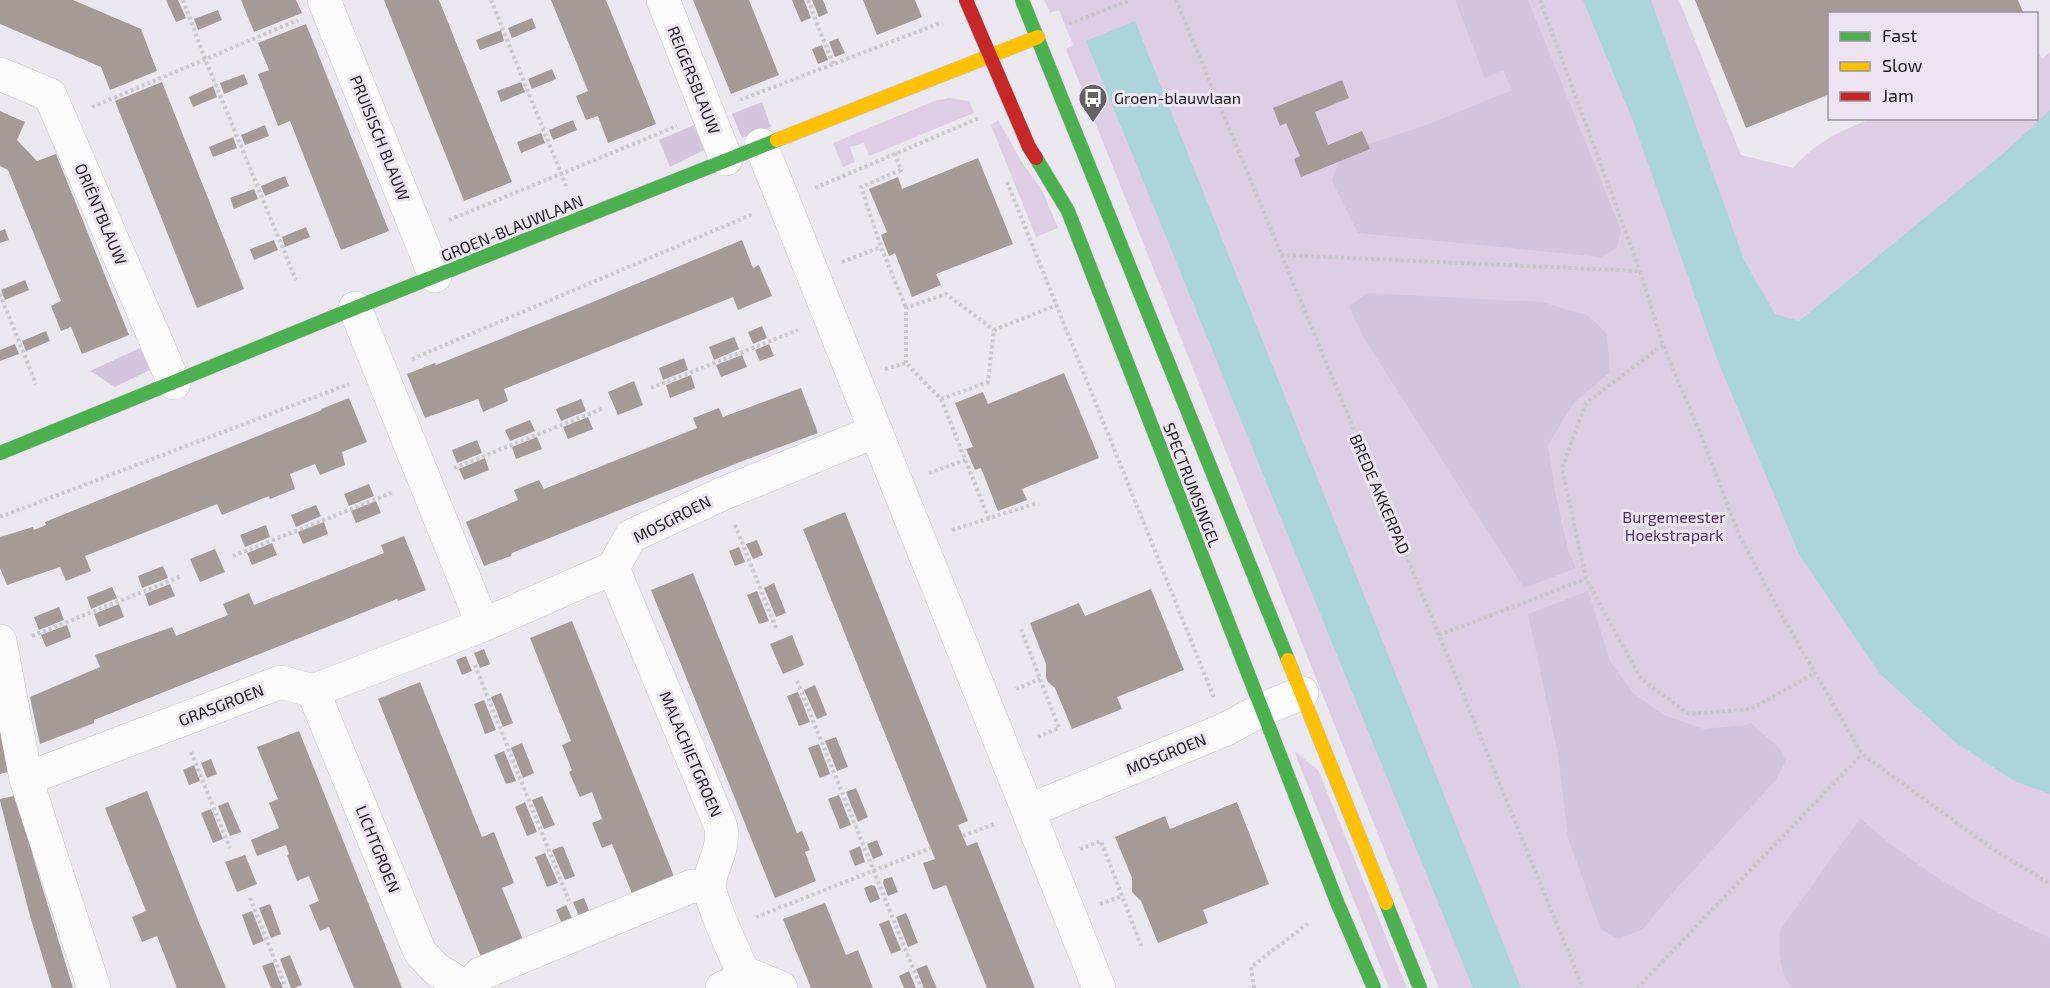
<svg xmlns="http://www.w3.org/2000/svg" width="2050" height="988" viewBox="0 0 2050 988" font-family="'Exo 2',sans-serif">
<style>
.green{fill:#ddcee6}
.forest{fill:#d4c5df}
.water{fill:#acd4db}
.building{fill:#a49b99}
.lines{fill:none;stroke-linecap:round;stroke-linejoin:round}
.street-casing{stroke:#c7c3c9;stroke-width:34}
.fast-casing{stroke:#c7c3c9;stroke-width:15}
.slow-casing{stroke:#c7c3c9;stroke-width:15}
.jam-casing{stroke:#c7c3c9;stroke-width:15}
.path{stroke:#c9c7ca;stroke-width:4;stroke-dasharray:3 3;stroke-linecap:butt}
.street{stroke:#fcfbfc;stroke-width:33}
.fast{stroke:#4caf50;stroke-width:14}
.slow{stroke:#ffc107;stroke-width:14}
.jam{stroke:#c62828;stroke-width:14}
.labels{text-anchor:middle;stroke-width:6;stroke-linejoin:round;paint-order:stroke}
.street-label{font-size:16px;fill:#1c1a1e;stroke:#ece4f1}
.poi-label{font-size:16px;fill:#1c1a1e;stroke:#ece4f1;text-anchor:start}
.park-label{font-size:16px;fill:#4f2f62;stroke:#ece4f1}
</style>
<rect width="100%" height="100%" fill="#ebe7ee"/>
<!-- green -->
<path class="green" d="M1044 0H1679L1741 155 1793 168C1813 144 1843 129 1872 119L2036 118 2037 51 2042 59 2050 52V988H1439L1066 49 1073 45 1059 10 1050 13Z
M949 98 969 101 974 113 869 156 864 143 850 147 855 162 843 167 833 143 934 101Z
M998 120 1023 164 1042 190 1058 228 1036 237 991 125Z
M1294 751 1318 770 1407 988H1389Z"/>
<!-- forest -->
<path class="forest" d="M1455 0H1528L1621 230 1617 248 1601 257 1358 233 1332 181 1340 156 1366 145 1429 124 1512 90 1503 70 1485 78Z
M762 102 771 127 742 138 732 114Z
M694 125 704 150 670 167 659 140Z
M1367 293 1542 302 1589 316 1607 334 1610 372 1573 404 1548 445 1555 491 1568 550 1576 568 1524 588 1365 340 1349 306Z
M140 348 150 370 115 387 90 371Z
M1588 591 1610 661 1633 693 1664 715 1704 729 1746 725 1751 723 1780 749 1786 761 1775 781 1677 888 1643 929 1619 939 1601 930 1568 838 1558 755 1528 614Z
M1860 818C1920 872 1978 904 2050 938V988H1791C1779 969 1779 952 1780 930Z"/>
<!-- water -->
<path class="water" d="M1583 0H1651L1744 260 1775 314 1799 321 2005 152 2050 110V794L2014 781 1955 742 1880 674 1799 554 1719 364 1631 116Z
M1135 21 1521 988H1473L1086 41Z"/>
<!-- building -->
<path class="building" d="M0 0H73L141 29 157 71 110 90 101 67 0 24Z
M166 0H178L186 18 176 22Z
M241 0H296L302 13 254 32Z
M384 0H439L512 182 464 201Z
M551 0H606L656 124 608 143 598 116 586 120 576 96 588 91Z
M693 0H749L779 75 731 94Z
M792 0H804L811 18 801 22Z
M812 0H823L828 13 819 17Z
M863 0H915L922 17 877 35Z
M1695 0H2018L2024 14H1830V94L1746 128Z
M218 10 222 20 198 30 194 19Z
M532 18 536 28 512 38 508 28Z
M306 24 389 231 341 250 290 121 278 126 258 74 269 70 258 43Z
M501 30 504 41 480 50 476 40Z
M838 38 845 53 835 57 829 42Z
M822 45 828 60 818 64 812 49Z
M552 69 556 79 532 89 528 79Z
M244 74 248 84 224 94 220 83Z
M1342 80 1349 98 1315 112 1328 145 1362 131 1370 149 1301 177 1294 159 1300 156 1286 123 1280 126 1273 108Z
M162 82 244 289 197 308 115 101Z
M521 82 525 92 501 102 497 91Z
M213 86 217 97 193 107 189 97Z
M0 111 25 122 17 140 37 161 56 154 129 335 82 354 71 327 61 331 51 306 61 301 8 170 0 166Z
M573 120 577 130 553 140 549 130Z
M265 125 269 136 245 145 241 135Z
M541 133 545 143 521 153 517 142Z
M233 137 237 148 213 157 209 147Z
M978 158 1013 244 936 274 941 285 912 297 895 253 889 256 881 235 887 232 869 189 898 177 902 189Z
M285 176 289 186 265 196 261 186Z
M254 189 258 199 234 209 230 198Z
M306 227 310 237 285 247 282 237Z
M5 229 9 240 0 243V231Z
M274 240 278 250 254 260 250 249Z
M742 240 753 268 759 265 772 296 738 310 733 297 631 338 504 389 508 401 483 412 478 399 425 418 407 374 435 363 436 365 588 304Z
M25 280 29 290 5 300 1 290Z
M762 326 767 338 753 344 748 332Z
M46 331 50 341 26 351 22 341Z
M734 337 739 349 714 360 709 347Z
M15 344 19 354 0 361V350Z
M769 344 774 356 760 361 755 350Z
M742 355 747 367 721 377 716 365Z
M684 358 688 370 663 380 659 368Z
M1064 373 1099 458 1022 489 1027 500 998 511 981 468 975 470 966 449 973 447 955 403 983 392 988 404Z
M691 375 695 388 670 398 666 385Z
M634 381 643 405 618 415 608 392Z
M801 388 818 433 740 462 512 553 511 556 484 566 466 522 518 500 514 490 539 480 544 489 697 428 693 418 719 408 723 417Z
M349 398 367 442 342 452 345 465 320 475 315 464 290 474 295 489 270 499 269 496 222 515 217 504 85 556 91 571 66 581 60 567 7 585 0 568V537L33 527 34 530 46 525 45 522 322 410 321 409Z
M581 399 586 411 561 421 556 409Z
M588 417 593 429 568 439 563 427Z
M530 420 535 431 510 441 505 430Z
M537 437 542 449 516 459 512 447Z
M477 440 482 453 457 463 452 450Z
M485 458 489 470 464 480 459 469Z
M369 484 374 496 349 506 344 494Z
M376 501 381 513 356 523 351 511Z
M316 505 321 516 296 527 291 515Z
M845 512 968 821 958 825 967 846 977 842 1035 988H987L946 885 933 890 923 863 935 859 803 529Z
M324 522 328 534 303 544 298 532Z
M266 525 270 537 245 547 240 535Z
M404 536 426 590 398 601 397 599 322 629 94 720V723L40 744 30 697 100 667 95 655 172 627 176 636 228 615 223 604 249 593 254 605 384 553 381 545Z
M757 540 763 555 753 559 746 544Z
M272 543 277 555 252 565 247 553Z
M739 547 745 562 735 566 729 551Z
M215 549 225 572 200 582 190 559Z
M163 566 168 578 142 588 138 576Z
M693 573 797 833 802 831 810 850 805 852 816 881 775 898 651 590Z
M774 583 786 613 776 617 764 588Z
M170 584 175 596 149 606 145 594Z
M112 587 117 598 91 609 87 597Z
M1151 589 1184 670 1117 697 1122 709 1072 729 1055 688 1048 682 1046 678V664L1030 623 1079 603 1085 616Z
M757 591 769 621 759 624 747 595Z
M119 604 124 617 99 627 94 614Z
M59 607 64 620 39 630 34 617Z
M572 621 675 879 633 896 612 844 602 848 592 823 602 819 592 792 580 797 569 772 572 770 562 745 571 741 530 638Z
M67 625 71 637 46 647 41 635Z
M792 635 804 665 783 674 770 644Z
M484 649 490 664 480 668 474 653Z
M466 656 472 671 462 675 456 660Z
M420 682 482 837 494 832 514 883 502 888 523 940 481 957 378 699Z
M815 685 827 715 817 719 804 690Z
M798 692 810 722 799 726 787 696Z
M501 693 513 723 503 727 491 697Z
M484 700 496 730 485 734 474 704Z
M0 719 13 771 0 774Z
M299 731 381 935 402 988H354L329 927 320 931 309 905 319 901 309 876 297 881 287 855 289 854 286 845 257 856 251 840 279 828 269 803 278 799 257 747Z
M836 737 848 767 837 771 825 741Z
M522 743 534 773 523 778 511 748Z
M819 744 830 774 820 778 808 748Z
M504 751 516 781 506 784 494 755Z
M211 759 217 774 207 778 201 763Z
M194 765 200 781 189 785 183 770Z
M856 788 868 817 858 822 846 792Z
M147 791 198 920 226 988H177L157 936 142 942 132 917 146 911 105 808Z
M18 795 34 860 73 988H52L30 916 0 801V799Z
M839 795 851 825 840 829 828 799Z
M542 796 555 825 544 829 532 800Z
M228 802 241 832 230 836 218 806Z
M525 802 537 832 527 836 515 807Z
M1237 802 1269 884 1203 910 1208 923 1158 943 1141 901 1132 892V878L1115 837 1165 816 1170 829Z
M211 809 223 839 213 843 201 813Z
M877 840 883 855 873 859 867 844Z
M563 846 575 876 565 880 552 850Z
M860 846 865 862 855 866 849 851Z
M545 853 558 883 547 887 535 857Z
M245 855 257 884 237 892 225 862Z
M892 877 898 892 888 896 883 883 884 879Z
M871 885 875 886 880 899 870 903 864 888Z
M584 898 590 913 579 917 573 902Z
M825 903 846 955 858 950 873 988H811L783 919Z
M270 904 281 934 271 938 259 908Z
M566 905 573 920 562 924 556 910Z
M252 911 264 941 253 945 242 915Z
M906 913 918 943 908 947 896 917Z
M889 920 901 950 891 954 879 924Z
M290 955 302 985 294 988H291L280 959Z
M273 962 278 977 283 988H271L262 966Z
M927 965 933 980 937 988H924L916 969Z
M909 971 916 988H904L899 976Z"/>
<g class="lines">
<!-- street casing -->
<g class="street-casing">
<path id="street" d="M324 0 435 276
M663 0 726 159
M0 74 50 95 174 383
M761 145 1099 988
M355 308 483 625
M613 568 721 827C724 853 712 862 709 885 708 896 737 959 743 972L781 988
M0 641 26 779 94 988
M313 691 420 952 436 969 467 988
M26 779 281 682 313 691 483 625 613 568 631 536 722 494 876 431
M1028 811 1226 729 1263 709 1302 693
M470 988 480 974 692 886 708 888
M722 988 732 984 743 972"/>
</g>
<!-- fast casing -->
<g class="fast-casing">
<path id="fast" d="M1022 0 1288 660
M1036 158 1068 211 1337 902 1374 988
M0 453 355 308 777 140
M1386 903 1420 988"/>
</g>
<!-- slow casing -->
<g class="slow-casing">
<path id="slow" d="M777 140 1038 37
M1288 660 1386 903"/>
</g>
<!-- jam casing -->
<g class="jam-casing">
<path id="jam" d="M966 0 1029 147 1036 158"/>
</g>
<!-- path -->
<path class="path" d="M183 0 205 59 296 280
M491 0 567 188
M808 0 833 64
M1176 0 1439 635 1583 988
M1540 0 1640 271
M1069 24 1130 0
M740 100 940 23
M92 107 298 20
M895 153 901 170 861 187 881 247 906 308
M1007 182 1214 698
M815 188 979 118
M449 220 677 126
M1281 255 1640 271 1663 345 1703 440 1739 535 1781 614 1862 754 1990 847 2050 884
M842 262 881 247
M0 294 36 384
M1663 345 1586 403 1562 468 1586 579 1641 679 1689 714 1751 709 1815 673
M412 359 753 214
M906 363V308L946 294 994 330
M885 369 906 363 941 399 988 382 994 330 1057 305
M651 388 798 330
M941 399 989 519
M454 468 604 408
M929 473 965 460
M0 517 349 384
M735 525 776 628
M952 530 1037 503
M233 556 394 492
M1021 629 1059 728 1035 738
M1439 635 1586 579
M32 636 182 576
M475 665 569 901
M797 681 921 988
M1016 689 1040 679
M191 752 230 848
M963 836 997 823
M1080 849 1101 841 1142 948
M250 898 286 988
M1100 904 1122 896
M756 917 931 848
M1254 988 1251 967 1310 922
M1637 988 1862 754"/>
<!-- street -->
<use href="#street" class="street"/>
<!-- fast -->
<use href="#fast" class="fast"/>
<!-- slow -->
<use href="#slow" class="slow"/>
<!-- jam -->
<use href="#jam" class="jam"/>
</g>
<!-- icons -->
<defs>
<g id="bus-pin" transform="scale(1.5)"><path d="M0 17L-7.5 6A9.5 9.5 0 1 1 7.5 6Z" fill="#646267" stroke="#ece4f1"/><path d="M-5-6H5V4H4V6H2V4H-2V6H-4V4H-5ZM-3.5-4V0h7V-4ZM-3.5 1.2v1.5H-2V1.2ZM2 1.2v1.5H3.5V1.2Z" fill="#fff"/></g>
</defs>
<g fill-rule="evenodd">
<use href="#bus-pin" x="1093" y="98"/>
</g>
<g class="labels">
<!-- street labels -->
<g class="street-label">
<text transform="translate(694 80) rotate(68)" y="6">REIGERSBLAUW</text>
<text transform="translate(380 138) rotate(68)" y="6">PRUISISCH BLAUW</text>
<text transform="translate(101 214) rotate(67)" y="6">ORIËNTBLAUW</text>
<text transform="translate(512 228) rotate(-22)" y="6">GROEN-BLAUWLAAN</text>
<text transform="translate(1192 485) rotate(69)" y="6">SPECTRUMSINGEL</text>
<text transform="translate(1380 494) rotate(67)" y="6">BREDE AKKERPAD</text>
<text transform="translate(672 519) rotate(-27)" y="6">MOSGROEN</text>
<text transform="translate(221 705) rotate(-21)" y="6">GRASGROEN</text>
<text transform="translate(691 754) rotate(67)" y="6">MALACHIETGROEN</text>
<text transform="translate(1166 754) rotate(-22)" y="6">MOSGROEN</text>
<text transform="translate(378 849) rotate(68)" y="6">LICHTGROEN</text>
</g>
<!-- poi labels -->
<g class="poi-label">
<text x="1114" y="104">Groen-blauwlaan</text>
</g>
<!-- park labels -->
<g class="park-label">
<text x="1674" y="523">Burgemeester<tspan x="1674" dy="18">Hoekstrapark</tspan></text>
</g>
</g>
<!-- legend -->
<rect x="1828" y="12" width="210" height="108" fill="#ece4f1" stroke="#99939d" stroke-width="1.5"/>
<rect x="1840" y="32" width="30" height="9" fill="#4caf50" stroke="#99939d" stroke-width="1.5"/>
<text x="1882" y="42" font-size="18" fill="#1c1a1e">Fast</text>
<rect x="1840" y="62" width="30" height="9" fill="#ffc107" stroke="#99939d" stroke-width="1.5"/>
<text x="1882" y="72" font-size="18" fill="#1c1a1e">Slow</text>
<rect x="1840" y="92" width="30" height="9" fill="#c62828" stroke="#99939d" stroke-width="1.5"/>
<text x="1882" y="102" font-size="18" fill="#1c1a1e">Jam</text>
</svg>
